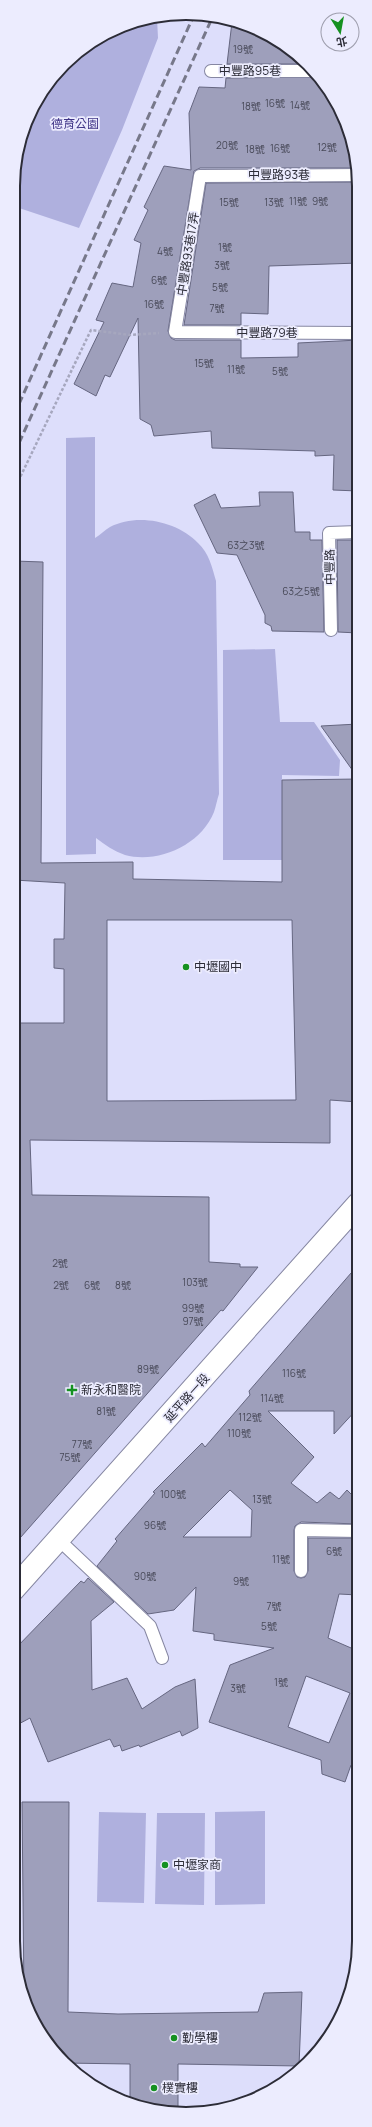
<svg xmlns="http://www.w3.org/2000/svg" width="372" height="2127" viewBox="0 0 372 2127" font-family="Manrope,'Noto Sans TC',sans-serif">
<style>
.green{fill:#afb0de}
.building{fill:#9e9fbb;stroke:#656680;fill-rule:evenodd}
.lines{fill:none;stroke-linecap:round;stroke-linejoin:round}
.service-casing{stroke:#8687a2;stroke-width:14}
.secondary-casing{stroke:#8687a2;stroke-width:24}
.path{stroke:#a6a7be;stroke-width:2.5;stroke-dasharray:3 2;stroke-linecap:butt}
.service{stroke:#fff;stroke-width:12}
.secondary{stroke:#fff;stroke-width:22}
.rail{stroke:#77788a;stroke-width:3;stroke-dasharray:8 4;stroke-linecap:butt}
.poi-dot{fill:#159120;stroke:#ececfe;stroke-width:1.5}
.labels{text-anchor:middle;stroke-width:3.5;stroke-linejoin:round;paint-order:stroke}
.number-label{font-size:10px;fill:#484958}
.street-label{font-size:12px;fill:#2c2c37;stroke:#ececfe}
.park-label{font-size:12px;fill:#3f3487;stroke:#ececfe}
.poi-label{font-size:12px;fill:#2c2c37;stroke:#ececfe;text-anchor:start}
.rim{fill:none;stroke:#2c2c37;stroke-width:2}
</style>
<rect width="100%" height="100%" fill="#dddefb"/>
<!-- green -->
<path class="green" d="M157 18 158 38 122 130 79 228 16 207 14 211V164L36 100 81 49 141 19Z
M95 437V538C100 535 105 530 110 527 137 513 177 521 198 543 209 553 212 567 216 581L219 794C217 800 216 806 214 812 201 845 158 864 125 855 114 851 105 845 96 838V854L66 855V438Z
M275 649 280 722H314L340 760 339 776 282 775V860H223V650Z
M265 1811V1904L215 1905V1812Z
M99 1812 146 1813 144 1903 97 1902Z
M157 1813H205L204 1905 155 1904Z"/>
<!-- building -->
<path class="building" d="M232 22 262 31 308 64H227Z
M318 77 341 110 357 168H200L194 171 168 331 171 338 175 340H241V358L298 357V343L359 340 358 491 333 490 334 455 315 456V451L212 448 211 431 154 436 151 425 140 419 138 318 110 377 105 375 96 396 74 384 104 322 96 320 112 283 133 287 141 243 134 240 148 210 144 207 164 166 191 170 189 113 199 87 225 88 226 78Z
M359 182V263L269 266 268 314 241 313V325H184L206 183Z
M259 492H293L295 532H310V540H322L324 632 272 631 271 626 265 623V615L237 555 217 553 194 505 215 494 221 508 260 506Z
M337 540H358V633L338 632Z
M14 561 43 562 41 863 133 862V879L282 882V780L358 779V1102L330 1100V1143L30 1140 32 1195 209 1197V1262L240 1264V1267H258L223 1311 221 1310 13 1546 14 1023H64V969L54 968V939H64L65 883 14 880ZM107 920H292L296 1100 107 1101Z
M358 724V778L321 726Z
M358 1265V1408L334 1434V1411H268L314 1457 291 1483 317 1503 330 1492 339 1499 347 1490 358 1501V1524L301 1522 295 1526 294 1530V1571L297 1577 301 1578 305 1577 308 1571V1538H358V1595L339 1594 328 1638 358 1651V1767L351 1765 345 1782 322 1774 321 1760 209 1722 230 1665 274 1648 214 1640V1634L193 1631 196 1587 174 1610 148 1614 97 1566 117 1541 115 1539 155 1493 153 1492 202 1443 205 1447 250 1395 249 1391ZM230 1490 252 1510 251 1537H183ZM306 1676 350 1693 329 1743 288 1727Z
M88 1578 114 1602 91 1621 92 1690 127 1678 142 1709 175 1687 195 1679 198 1728 182 1736 180 1731 140 1747 139 1745 122 1751 120 1745 114 1747 110 1739 48 1762 30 1718 13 1727V1651L81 1581 84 1583Z
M22 1802H69L68 2012 118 2014 258 2012 264 1993 302 1992 299 2066 178 2064V2113L175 2114 130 2103V2064L63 2063 26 2007 24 1995Z"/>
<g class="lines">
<!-- service casing -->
<g class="service-casing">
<path id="service" d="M211 71H314
M359 333 175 332 200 176 359 175
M331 630 329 533 358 532
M59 1540 150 1626 162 1658
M301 1571V1530L358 1531"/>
</g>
<!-- secondary casing -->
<g class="secondary-casing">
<path id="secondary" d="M13 1590 358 1204"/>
</g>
<!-- path -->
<path class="path" d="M14 490 91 330 130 335 159 333"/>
<!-- service -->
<use href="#service" class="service"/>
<!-- secondary -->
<use href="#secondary" class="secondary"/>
<!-- rail -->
<path class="rail" d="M14 415 194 15
M14 454 213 16"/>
</g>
<!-- markers -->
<g class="poi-dot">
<circle cx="186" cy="967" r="4"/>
<path d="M70 1384h4v4h4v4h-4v4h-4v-4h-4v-4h4z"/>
<circle cx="165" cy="1865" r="4"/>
<circle cx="174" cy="2038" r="4"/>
<circle cx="154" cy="2088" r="4"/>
</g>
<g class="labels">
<!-- number labels -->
<g class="number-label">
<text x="243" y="53">19號</text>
<text x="275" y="107">16號</text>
<text x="300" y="109">14號</text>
<text x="251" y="110">18號</text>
<text x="227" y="149">20號</text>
<text x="327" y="151">12號</text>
<text x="280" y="152">16號</text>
<text x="255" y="153">18號</text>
<text x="298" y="205">11號</text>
<text x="320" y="205">9號</text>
<text x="229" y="206">15號</text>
<text x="274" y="206">13號</text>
<text x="225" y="251">1號</text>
<text x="165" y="255">4號</text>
<text x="222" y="269">3號</text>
<text x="159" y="284">6號</text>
<text x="220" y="291">5號</text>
<text x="154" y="308">16號</text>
<text x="217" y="312">7號</text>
<text x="204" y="367">15號</text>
<text x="236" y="373">11號</text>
<text x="280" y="375">5號</text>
<text x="246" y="549">63之3號</text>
<text x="301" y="595">63之5號</text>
<text x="60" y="1267">2號</text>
<text x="195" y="1286">103號</text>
<text x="61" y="1289">2號</text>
<text x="92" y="1289">6號</text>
<text x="123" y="1289">8號</text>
<text x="193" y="1312">99號</text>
<text x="193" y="1325">97號</text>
<text x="148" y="1373">89號</text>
<text x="294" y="1377">116號</text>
<text x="272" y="1402">114號</text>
<text x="106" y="1415">81號</text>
<text x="250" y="1421">112號</text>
<text x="239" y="1437">110號</text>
<text x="82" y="1448">77號</text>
<text x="70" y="1461">75號</text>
<text x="173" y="1498">100號</text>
<text x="262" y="1503">13號</text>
<text x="155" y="1529">96號</text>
<text x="334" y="1555">6號</text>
<text x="281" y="1563">11號</text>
<text x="145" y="1580">90號</text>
<text x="241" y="1585">9號</text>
<text x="274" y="1610">7號</text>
<text x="269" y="1630">5號</text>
<text x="281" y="1686">1號</text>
<text x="238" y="1692">3號</text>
</g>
<!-- street labels -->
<g class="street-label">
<text x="250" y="75">中豐路95巷</text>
<text x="279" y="179">中豐路93巷</text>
<text transform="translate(188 254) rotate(-81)" y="4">中豐路93巷17弄</text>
<text x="267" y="337">中豐路79巷</text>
<text transform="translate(330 567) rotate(-91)" y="4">中豐路</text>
<text transform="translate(187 1398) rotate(-48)" y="4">延平路一段</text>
</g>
<!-- park labels -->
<g class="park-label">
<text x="75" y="128">德育公園</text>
</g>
<!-- poi labels -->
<g class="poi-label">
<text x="194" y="971">中壢國中</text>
<text x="81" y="1394">新永和醫院</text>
<text x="173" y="1869">中壢家商</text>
<text x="182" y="2042">勤學樓</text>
<text x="162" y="2092">樸實樓</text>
</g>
</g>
<!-- crop -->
<path d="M0 0H372V2127H0ZM186 20H186A166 166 0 0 1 352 186V1941A166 166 0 0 1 186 2107H186A166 166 0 0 1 20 1941V186A166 166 0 0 1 186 20Z" fill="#ececfe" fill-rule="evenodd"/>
<path class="rim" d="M186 20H186A166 166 0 0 1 352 186V1941A166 166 0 0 1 186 2107H186A166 166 0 0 1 20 1941V186A166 166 0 0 1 186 20Z"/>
<!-- north arrow -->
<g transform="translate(340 32) rotate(169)"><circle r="19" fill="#ececfe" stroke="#9f9fae"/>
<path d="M0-3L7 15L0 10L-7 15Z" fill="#159120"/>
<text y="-6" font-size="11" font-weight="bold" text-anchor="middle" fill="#2c2c37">北</text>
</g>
</svg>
